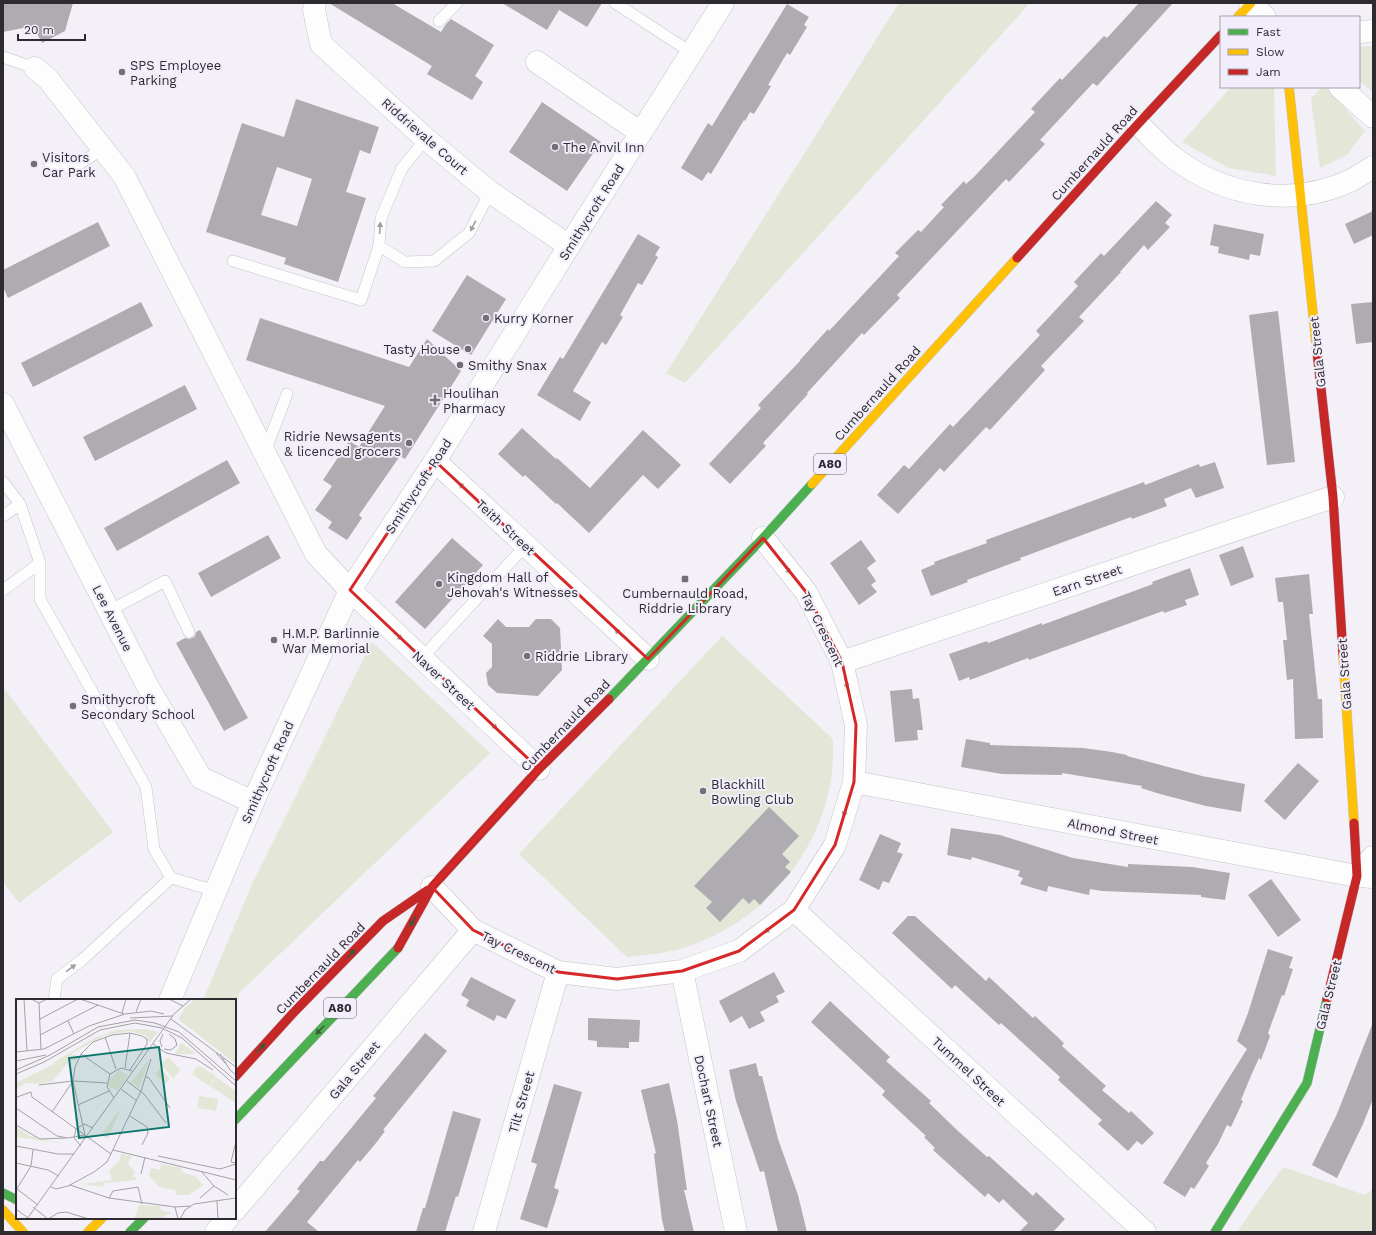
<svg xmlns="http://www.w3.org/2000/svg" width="1376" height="1235" viewBox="0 0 1376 1235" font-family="'Work Sans',sans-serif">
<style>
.green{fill:#e4e7d8}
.building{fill:#aeabb1;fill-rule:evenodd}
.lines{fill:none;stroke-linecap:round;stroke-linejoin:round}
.lane-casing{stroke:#c6c3c9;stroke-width:12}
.street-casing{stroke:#c6c3c9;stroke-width:23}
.fast-casing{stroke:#c6c3c9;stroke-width:10}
.slow-casing{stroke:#c6c3c9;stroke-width:10}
.jam-casing{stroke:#c6c3c9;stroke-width:10}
.lane{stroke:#fdfdfe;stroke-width:11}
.street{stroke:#fdfdfe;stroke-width:22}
.fast{stroke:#4caf50;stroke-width:9}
.slow{stroke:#ffc107;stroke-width:9}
.jam{stroke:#c62828;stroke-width:9}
.oneway{fill:#9f9ea1}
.oneway2{fill:#38593b}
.marked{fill:none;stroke:#d62828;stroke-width:3;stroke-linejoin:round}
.poi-dot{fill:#727076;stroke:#f2edfa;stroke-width:1.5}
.labels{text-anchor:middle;stroke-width:4;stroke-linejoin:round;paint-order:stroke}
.shield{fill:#f2edfa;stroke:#68656d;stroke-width:1}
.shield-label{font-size:12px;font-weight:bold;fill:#2d2b30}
.poi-label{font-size:13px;fill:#2d2b30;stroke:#f2edfa;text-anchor:start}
.street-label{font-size:13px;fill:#2d2b30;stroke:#f2edfa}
.inset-road{fill:none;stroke:#a4a1a7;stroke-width:1}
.view{fill:#0f766e;fill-opacity:0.15;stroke:#0f766e;stroke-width:2}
.inset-edge{fill:none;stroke:#2d2b30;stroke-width:2}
</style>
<rect width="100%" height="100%" fill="#f3f0f7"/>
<!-- green -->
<path class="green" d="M899 3H1030L685 383 666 373Z
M1373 46V92L1359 81V47Z
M1231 87H1274L1276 176 1229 168 1182 142Z
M1322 87H1326L1365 131 1347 155 1320 168 1311 99Z
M722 636 833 739C833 754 833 768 831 782 816 858 763 921 689 946 669 953 648 955 627 957L519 854Z
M372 642 490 753 239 993 235 1009V1000H203L253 882Z
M3 687 113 832 19 903 3 882Z
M1283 1167 1365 1195 1373 1189V1232H1237Z"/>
<!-- building -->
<path class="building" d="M3 3H73L65 31 42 43 33 26 3 32Z
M329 3H392L441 32 446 24 451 19 494 45 475 76 483 82 472 100 427 74 432 66Z
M502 3H602L587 27 559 10 547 30Z
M1139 3H1173L1097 86 1093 83 1040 140 1045 144 1009 182 1006 179 897 295 900 298 864 335 862 333 807 393 808 394 763 443 766 446 730 484 709 464 761 408 758 405 800 361V360L828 329 829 331 899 256 895 253 918 230 921 232 944 207 941 205 964 181 966 184 974 177 1035 112 1031 109 1060 78 1062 80 1104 36 1107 38Z
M787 4 809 17 804 25 807 27 790 55 787 53 768 85 771 86 754 114 750 112 745 121 744 120 711 174 708 172 702 181 681 168 708 123 712 126Z
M296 99 379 127 370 154 360 150 346 192 366 198 338 282 284 264 286 258 206 232 242 123 284 137ZM277 167 312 179 297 226 261 215Z
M542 102 601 142 567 191 509 152Z
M1156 201 1172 215 1165 223 1170 227 1148 250 1144 245 1120 272H1121L1079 317 1084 321 1041 366 1045 370 990 430 986 427 944 472 940 468 898 514 877 495 904 465 909 469 950 424 953 427 1040 335 1036 331 1078 286 1074 282 1101 253 1104 256Z
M1373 211V235L1354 244 1345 224Z
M98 222 110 246 8 298 3 287V270Z
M1214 224 1264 234 1260 256 1250 254 1249 260 1218 253 1219 247 1210 245Z
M638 234 660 247 655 255 658 257 642 285 638 283 620 315 623 317 606 345 602 342 573 391 591 402 580 421 537 395 560 357 563 359Z
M467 275 506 299 471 355 432 331Z
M141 302 153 326 33 387 21 363Z
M1373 302V342L1356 344 1351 304Z
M1278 311 1295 462 1267 465 1249 315Z
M260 318 409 367 427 339 461 371 405 459 400 456 359 515 362 518 347 540 328 528 332 522 315 510 332 486 323 480 349 441 359 447 385 406 246 360Z
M185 385 197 409 95 461 83 437Z
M522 428 556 459 557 458 590 488 643 430 681 465 658 489 643 475 589 533 557 503 556 504 525 475 523 477 498 454Z
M227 460 240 483 117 551 104 528Z
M1215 462 1224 488 1196 498 1191 488 1164 499 1167 506 1132 519 1131 517 1020 558 1021 560 967 580 968 582 931 596 921 570 935 564 934 562 987 543 986 540 1144 482 1145 485 1199 464 1200 467Z
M268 535 281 558 211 597 198 573Z
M452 538 483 565 425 629 395 602Z
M861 540 876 561 867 568 876 581 871 585 877 592 859 605 830 563Z
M1243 546 1254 577 1231 586 1219 555Z
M1190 568 1199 595 1185 600 1187 605 1164 613 1163 611 1029 660 1028 658 970 680 969 677 959 681 949 654 987 641 988 643 1042 623V625L1153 584 1152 582Z
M1309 574 1313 614H1309L1318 699H1322L1323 738 1295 739 1293 679 1287 680 1283 640H1287L1283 602H1278L1275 578Z
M498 619 506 627H529L536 619H551L560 628 562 670 538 696 497 693 488 685 486 673 492 667V644L483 636Z
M200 630 248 718 224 731 176 643 185 638 189 639 192 638 195 636 196 632Z
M912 689 913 699 919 698 923 730H917L918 740 895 742 890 691Z
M966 739 990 743V745L1083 748 1112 752 1127 755V756L1202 776 1245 784 1241 812 1206 806 1160 794 1141 788 1142 786 1062 773V775L1002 774 961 767Z
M1298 763 1319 781 1285 820 1264 801Z
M769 807 799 836 782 854 790 862 785 867 791 872 760 905 754 899 749 904 743 898 720 922 706 908 712 902 694 886Z
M951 828 1000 835 1073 858 1128 867V864L1192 867 1230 873 1225 900 1201 897V895L1102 891 1090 889 1089 895 1048 886 1047 892 1020 884 1023 878 1018 876 1020 871 972 857 971 860 947 855Z
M880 834 901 843 897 852 903 854 889 883 883 881 879 890 859 880Z
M1271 879 1301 920 1278 937 1248 895Z
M908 916H915L986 981 989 977 1033 1018 1035 1016 1064 1043 1062 1046 1106 1086 1102 1090 1129 1113 1131 1111 1154 1133 1142 1145 1137 1141 1128 1151 1098 1124 1102 1120 1058 1080 1060 1077 1001 1023 999 1025 955 985 952 989 892 933Z
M1268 949 1293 957 1289 968 1293 969 1284 996 1282 995 1268 1033 1270 1036 1261 1060 1259 1058 1250 1078 1241 1100 1243 1101 1231 1127 1227 1125 1218 1144 1206 1163 1209 1166 1194 1189 1191 1187 1185 1197 1163 1183 1247 1049 1237 1041 1248 1013Z
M774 972 785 992 776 996 779 1002 760 1012 765 1021 749 1029 742 1016 730 1023 719 1001Z
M471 977 516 1000 506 1019 497 1015 494 1021 466 1006 469 1000 461 995Z
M830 1001 890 1057 886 1061 931 1101 929 1103 958 1131 987 1157 989 1156 1033 1196 1036 1192 1065 1219 1053 1232H1019L1028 1223 1003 1199 999 1203 988 1193 985 1197 933 1150 935 1148 924 1137 926 1136 882 1095 885 1091 811 1022Z
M588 1018 640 1020 639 1042H629V1048L597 1047V1041L588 1040Z
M1372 1025H1373V1099L1363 1124 1337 1178 1312 1165 1337 1114Z
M425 1033 447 1051 383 1130 385 1131 376 1143 360 1162 358 1160 307 1222 319 1232H265L300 1191 297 1189 320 1161H324L376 1098 373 1096Z
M756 1063 759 1076H762L778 1139 798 1195 807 1232H778L764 1171 760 1172 736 1101 729 1070Z
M669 1083 677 1120 687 1190H684L694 1232H665L662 1220 654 1154 656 1153 641 1090Z
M554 1084 582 1092 554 1188 559 1190 547 1228 520 1219 537 1164 531 1162Z
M453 1111 481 1119 458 1197 456 1196 445 1232H416L423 1208H425Z"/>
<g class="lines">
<!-- lane casing -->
<g class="lane-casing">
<path id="lane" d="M615 3 692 53
M439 21 457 3
M3 57 35 68
M426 139 402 168 381 218 379 246 405 262 434 261 469 233 490 192
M49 162 72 169 102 149
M233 261 361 300 379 246
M265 452 287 394
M3 482 20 504 40 563V599L146 787 154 849 171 878 216 891
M3 516 20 504
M3 590 40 563
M109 611 165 581 189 632
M422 658 526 545
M54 1000 57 979 82 960 171 878"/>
</g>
<!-- street casing -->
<g class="street-casing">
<path id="street" d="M315 3 314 10 321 44 426 139 490 192 569 246
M1250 3 1265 17
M1359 32 1373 31
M537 62 641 133
M35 68 48 79 124 176 316 554 350 590 539 769
M1340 87 1373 117
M1138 124C1150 135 1161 148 1174 158 1226 197 1292 208 1352 180 1359 176 1366 171 1373 167
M3 404 147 685 201 778 253 802
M435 461 648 659
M842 662 1333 497
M854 782 1357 876 1373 877
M1357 876 1373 857
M432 887 473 930 558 972 617 979 682 971 739 951 794 910 835 845 854 782 856 725 842 662 806 592 763 538
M794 910 1145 1232
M682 971 736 1232
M170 1000 253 802 350 590 435 461 569 246 723 3
M235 1210 473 930
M216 1232 228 1218
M484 1232 558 972"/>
</g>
<!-- fast casing -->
<g class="fast-casing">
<path id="fast" d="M609 699 763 538 812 484
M235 1120 398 948
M3 1193 17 1200
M130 1232 144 1218
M1215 1232 1307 1083 1327 999"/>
</g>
<!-- slow casing -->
<g class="slow-casing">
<path id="slow" d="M1238 17 1251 3
M1289 87 1317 352
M812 484 1017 258
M1343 654 1354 823
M3 1210 23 1232
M88 1232 102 1218"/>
</g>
<!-- jam casing -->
<g class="jam-casing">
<path id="jam" d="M1017 258 1138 124 1221 35
M1317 352 1333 497 1343 654
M398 948 432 887 539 769 609 699
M1327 999 1357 876 1354 823
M235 1077 295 1011 383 921 428 890"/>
</g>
<!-- lane -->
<use href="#lane" class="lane"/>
<!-- street -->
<use href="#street" class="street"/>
<!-- fast -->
<use href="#fast" class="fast"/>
<!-- slow -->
<use href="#slow" class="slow"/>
<!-- jam -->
<use href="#jam" class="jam"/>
</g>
<!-- one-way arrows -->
<defs><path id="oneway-solid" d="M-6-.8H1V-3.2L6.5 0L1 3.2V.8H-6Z"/></defs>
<g class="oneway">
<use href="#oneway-solid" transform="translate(473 226) rotate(117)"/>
<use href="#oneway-solid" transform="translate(380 228) rotate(-86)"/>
<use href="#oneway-solid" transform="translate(463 487) rotate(-137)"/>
<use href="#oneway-solid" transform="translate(787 569) rotate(51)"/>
<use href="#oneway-solid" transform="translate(619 633) rotate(-137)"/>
<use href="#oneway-solid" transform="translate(398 636) rotate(43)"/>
<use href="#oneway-solid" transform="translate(846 683) rotate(77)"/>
<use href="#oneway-solid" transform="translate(493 725) rotate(43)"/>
<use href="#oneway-solid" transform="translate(845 811) rotate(107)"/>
<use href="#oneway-solid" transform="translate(769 929) rotate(143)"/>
<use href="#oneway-solid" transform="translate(71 968) rotate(-36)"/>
</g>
<g class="oneway2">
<use href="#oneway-solid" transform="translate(413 921) rotate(119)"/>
<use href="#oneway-solid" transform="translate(351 954) rotate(-46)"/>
<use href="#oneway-solid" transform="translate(320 1030) rotate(134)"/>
<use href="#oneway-solid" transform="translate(261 1048) rotate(-47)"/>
</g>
<!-- marked area -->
<path class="marked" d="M435 461 648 659 763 538 806 592 842 662 856 725 854 782 835 845 794 910 739 951 682 971 617 979 558 972 473 930 432 887 539 769 350 590Z"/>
<!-- markers -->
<g class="poi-dot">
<circle cx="122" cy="72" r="4"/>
<circle cx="555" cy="147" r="4"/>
<circle cx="34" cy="164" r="4"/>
<circle cx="486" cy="318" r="4"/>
<circle cx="468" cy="349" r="4"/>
<circle cx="460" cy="365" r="4"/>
<path d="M433 394h4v4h4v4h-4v4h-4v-4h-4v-4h4z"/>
<circle cx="409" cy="443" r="4"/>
<rect x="681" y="575" width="8" height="8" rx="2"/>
<circle cx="439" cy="584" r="4"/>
<circle cx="274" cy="640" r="4"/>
<circle cx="527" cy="656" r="4"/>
<circle cx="73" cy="706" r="4"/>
<circle cx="703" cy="791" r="4"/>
</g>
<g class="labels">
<!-- shield labels -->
<g class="shield">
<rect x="814" y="454" width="32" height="20" rx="3"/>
<rect x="324" y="998" width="32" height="20" rx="3"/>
</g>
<g class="shield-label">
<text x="830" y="468">A80</text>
<text x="340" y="1012">A80</text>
</g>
<!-- poi labels -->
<g class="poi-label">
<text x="130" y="70">SPS Employee<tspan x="130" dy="15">Parking</tspan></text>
<text x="563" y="152">The Anvil Inn</text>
<text x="42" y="162">Visitors<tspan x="42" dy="15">Car Park</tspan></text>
<text x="494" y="323">Kurry Korner</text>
<text x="460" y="354" text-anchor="end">Tasty House</text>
<text x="468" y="370">Smithy Snax</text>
<text x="443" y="398">Houlihan<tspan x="443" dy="15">Pharmacy</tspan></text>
<text x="401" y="441" text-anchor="end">Ridrie Newsagents<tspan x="401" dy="15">&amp; licenced grocers</tspan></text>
<text x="447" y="582">Kingdom Hall of<tspan x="447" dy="15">Jehovah's Witnesses</tspan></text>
<text x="685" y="598" text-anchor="middle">Cumbernauld Road,<tspan x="685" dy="15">Riddrie Library</tspan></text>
<text x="282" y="638">H.M.P. Barlinnie<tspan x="282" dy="15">War Memorial</tspan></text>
<text x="535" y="661">Riddrie Library</text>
<text x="81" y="704">Smithycroft<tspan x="81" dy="15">Secondary School</tspan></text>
<text x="711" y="789">Blackhill<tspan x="711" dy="15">Bowling Club</tspan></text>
</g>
<!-- street labels -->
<g class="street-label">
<text transform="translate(425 136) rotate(41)" y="5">Riddrievale Court</text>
<text transform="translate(1094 153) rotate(-48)" y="5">Cumbernauld Road</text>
<text transform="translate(591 212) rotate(-58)" y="5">Smithycroft Road</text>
<text transform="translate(1317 352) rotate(-96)" y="5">Gala Street</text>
<text transform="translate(877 393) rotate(-48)" y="5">Cumbernauld Road</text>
<text transform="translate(418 486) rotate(-57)" y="5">Smithycroft Road</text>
<text transform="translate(506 527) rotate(43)" y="5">Teith Street</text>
<text transform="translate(1087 580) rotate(-19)" y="5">Earn Street</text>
<text transform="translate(113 618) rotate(63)" y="5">Lee Avenue</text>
<text transform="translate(823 629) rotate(64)" y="5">Tay Crescent</text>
<text transform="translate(1344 674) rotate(-94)" y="5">Gala Street</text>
<text transform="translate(444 680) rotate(43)" y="5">Naver Street</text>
<text transform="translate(565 725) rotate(-46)" y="5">Cumbernauld Road</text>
<text transform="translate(267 772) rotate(-66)" y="5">Smithycroft Road</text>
<text transform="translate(1113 831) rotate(11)" y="5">Almond Street</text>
<text transform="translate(519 952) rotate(26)" y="5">Tay Crescent</text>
<text transform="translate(320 968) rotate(-46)" y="5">Cumbernauld Road</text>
<text transform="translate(1328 995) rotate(-76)" y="5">Gala Street</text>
<text transform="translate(354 1070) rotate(-50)" y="5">Gala Street</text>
<text transform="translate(969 1071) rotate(43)" y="5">Tummel Street</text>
<text transform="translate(709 1101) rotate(78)" y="5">Dochart Street</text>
<text transform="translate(521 1102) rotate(-74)" y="5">Tilt Street</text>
</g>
</g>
<!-- overview -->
<g transform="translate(16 999)">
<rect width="220" height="220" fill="#f3f0f7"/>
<path d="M179 0H220V65L162 20 169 9ZM130 30 142 33 135 42 133 43 131 37 114 32 89 36 55 55 63 57 60 62 54 61 37 82 23 85 10 84 0 90V84L40 64 35 65 78 39 100 31ZM165 44 174 50 180 55H159ZM152 58 165 71 157 79 144 65ZM133 60 129 73 123 89 115 83ZM182 66 200 77 193 87 176 75ZM144 69 154 80 149 85 139 75ZM104 71 112 77 101 92 92 87 94 79ZM200 78 220 92V104L194 87ZM183 97 202 100 200 112 181 109ZM105 109 92 140 85 136ZM0 128 14 137 45 144 0 138ZM105 155 116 157 112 165 119 173 117 178 121 179 120 181 88 184 87 188 67 185 96 181 93 172 103 162ZM145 165 166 169 165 173 179 177 187 186 173 196H160L159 191 143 188 133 176 135 169 144 171ZM123 206 144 207 145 211 156 214 148 217V220H122L119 219Z" fill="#e4e7d8"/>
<path class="inset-road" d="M8 0 11 52M15 0 23 4 31 0M64 0 108 15M153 0 167 7M23 4 25 51M120 13 125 0M106 14 110 0M114 19 157 17M24 20 62 0M155 20 220 68M52 22 58 35M24 36 82 6M89 38 100 70M137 45 150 54 180 60 197 71M146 48 144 42 147 35M148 50 155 51 161 46 159 40 153 35M0 53 28 50 73 27 109 15 135 12 148 15M200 54 210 65M65 55 94 75M204 55 214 71 220 76M0 62 30 56M109 69 114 34M0 71 34 56 82 28 119 21 139 24 163 33 220 82M0 75 28 63 84 31 119 24 146 29 166 39 220 87M130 78 133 79 154 109M111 82 128 95 150 124M23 86 57 82 91 84M105 90 121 102M1 98 15 93 16 98 95 155M98 99 91 88 94 75 105 69 116 72M62 106 93 92M0 109 41 137 52 139 69 136 57 82 59 68 65 55 77 43 96 36 114 34 126 37 131 40V45L114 71M36 113 57 82M114 117 131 128 132 134 126 146M0 126 24 140 50 139M219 146 215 163 220 164M0 147 42 155H58M65 147 58 139 60 130 68 125 77 129M97 151 220 181M142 157 204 170 220 165M0 164 32 171 43 177M185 172 198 187 212 196M125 175 129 158M54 186 93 199 159 208M35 188 40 190 52 187 78 173 91 163 125 92 135 60M1 190 22 206M0 191 15 167 17 151M93 199 97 192 122 188 126 205M184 199 198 187M201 202 202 220M17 208 32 220 42 214 50 213 73 220M159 208 174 207M159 208 162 220M0 210 12 219M11 220 158 15 175 0M164 220 169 211 178 205 220 199"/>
<path class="view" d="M143 48 153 128 63 139 53 59Z"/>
<rect width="220" height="220" class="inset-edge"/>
</g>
<!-- border -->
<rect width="1376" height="1235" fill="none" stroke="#2d2b30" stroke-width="8"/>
<!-- legend -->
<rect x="1220" y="16" width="140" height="72" fill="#f2edfa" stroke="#a39fa9"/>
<rect x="1228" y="29" width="20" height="6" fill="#4caf50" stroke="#a39fa9"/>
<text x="1256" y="36" font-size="12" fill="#2d2b30">Fast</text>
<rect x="1228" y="49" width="20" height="6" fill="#ffc107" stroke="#a39fa9"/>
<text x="1256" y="56" font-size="12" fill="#2d2b30">Slow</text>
<rect x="1228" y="69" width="20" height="6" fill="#c62828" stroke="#a39fa9"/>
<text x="1256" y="76" font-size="12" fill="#2d2b30">Jam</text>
<!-- scale -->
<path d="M18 34v6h67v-6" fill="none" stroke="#2d2b30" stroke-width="2"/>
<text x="24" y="34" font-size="12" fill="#2d2b30" stroke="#f2edfa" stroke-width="3" paint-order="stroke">20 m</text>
</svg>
